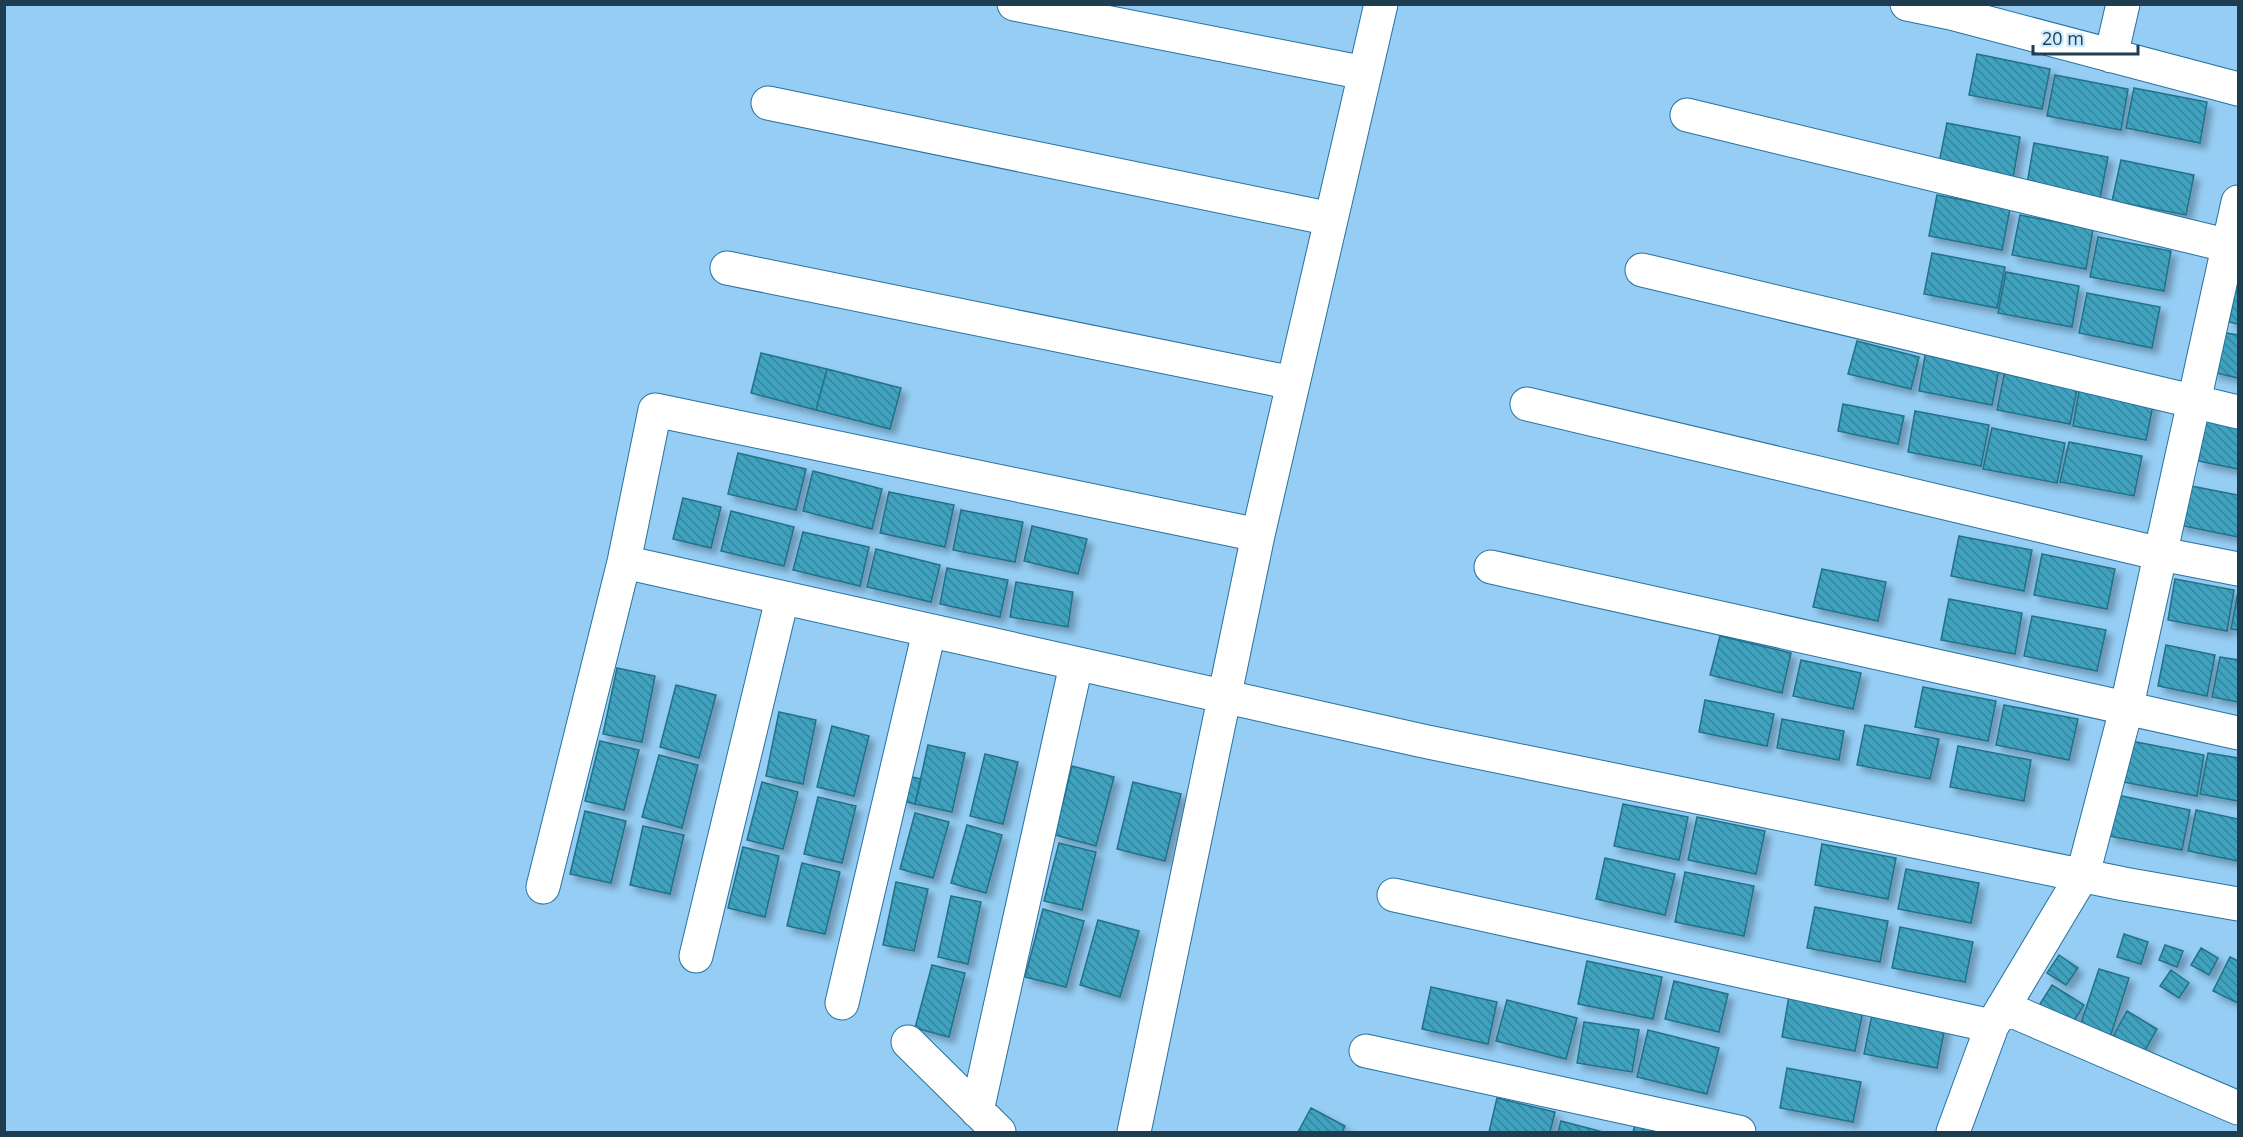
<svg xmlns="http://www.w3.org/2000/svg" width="2243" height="1137" viewBox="0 0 2243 1137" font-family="'Open Sans',sans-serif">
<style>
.building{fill:url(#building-back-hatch);stroke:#227186;stroke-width:1.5;filter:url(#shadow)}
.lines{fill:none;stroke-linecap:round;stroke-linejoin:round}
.street-casing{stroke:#27729f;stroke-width:35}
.street{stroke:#fff;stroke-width:33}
</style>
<defs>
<pattern id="building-back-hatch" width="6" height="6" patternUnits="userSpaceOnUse" patternTransform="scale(1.5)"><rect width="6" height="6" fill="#3fa2be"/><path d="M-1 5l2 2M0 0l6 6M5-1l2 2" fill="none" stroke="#34859d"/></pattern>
<filter id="shadow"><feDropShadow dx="5.5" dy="5.5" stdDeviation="3" flood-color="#0004"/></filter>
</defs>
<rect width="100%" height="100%" fill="#95cdf4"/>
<!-- building -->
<path class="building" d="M1977 54 2050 69 2042 109 1969 95Z
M2055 75 2128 89 2121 130 2047 116Z
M2134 88 2207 102 2200 143 2126 128Z
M1947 123 2020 137 2013 178 1939 163Z
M2034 143 2108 157 2100 198 2027 184Z
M2121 160 2194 175 2186 215 2112 201Z
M1937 195 2010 209 2002 250 1929 236Z
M2020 215 2093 229 2086 269 2012 255Z
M2098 237 2171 251 2164 291 2090 277Z
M1932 253 2005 267 1997 308 1924 294Z
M2006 272 2079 286 2072 327 1998 313Z
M2237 282H2238V324L2229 322Z
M2087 293 2160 307 2152 348 2079 333Z
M2220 332 2238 335V378L2212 372Z
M1857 341 1919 357 1911 389 1848 374Z
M1926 350 2000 364 1992 405 1919 391Z
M761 353 827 369 816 410 751 393Z
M827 369 901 388 890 429 816 410Z
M2005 370 2078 384 2070 424 1997 410Z
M2080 385 2154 400 2146 440 2073 426Z
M1843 404 1904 416 1898 444 1838 431Z
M1915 411 1989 425 1981 466 1908 452Z
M2206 420 2238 426V469L2198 461Z
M1992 428 2065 443 2057 483 1983 469Z
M2069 442 2142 456 2134 496 2060 482Z
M738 453 806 469 796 510 728 494Z
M813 471 882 489 872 529 803 511Z
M2186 485 2238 495V537L2179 525Z
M889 492 954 505 945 547 880 533Z
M683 498 721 507 711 548 673 539Z
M961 510 1023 522 1015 562 953 550Z
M731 511 794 527 784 566 721 551Z
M1032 526 1087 539 1078 574 1024 561Z
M803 532 869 547 860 586 793 570Z
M1959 536 2032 550 2024 591 1951 576Z
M876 549 940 565 931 602 867 587Z
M2042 554 2115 569 2107 609 2034 595Z
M947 568 1008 580 1000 617 940 604Z
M1822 569 1886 582 1878 621 1813 607Z
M2175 579 2234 590 2227 631 2168 620Z
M1016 582 1073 592 1068 627 1010 617Z
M2238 592V630L2231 629Z
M1949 599 2022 613 2015 654 1941 640Z
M2032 616 2106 630 2097 671 2024 656Z
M1720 636 1791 653 1782 693 1710 675Z
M2166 645 2215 655 2207 696 2158 686Z
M2220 657 2238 660V702L2212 697Z
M1801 660 1861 673 1853 709 1793 696Z
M617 668 655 676 642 742 603 734Z
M676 685 716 695 699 758 660 747Z
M1923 687 1996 701 1988 741 1915 727Z
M1705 700 1774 714 1767 746 1699 732Z
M2004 705 2078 719 2069 760 1996 745Z
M779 712 816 720 803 784 766 776Z
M1782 719 1844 731 1839 760 1777 748Z
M1865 725 1939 739 1930 779 1857 765Z
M832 726 869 736 854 796 817 787Z
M600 741 639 750 624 810 585 801Z
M2131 741 2204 755 2197 796 2123 782Z
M928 745 965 753 952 812 915 804Z
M1958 746 2031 760 2024 801 1950 787Z
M2208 753 2238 758V801L2200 794Z
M985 754 1018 762 1003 824 970 816Z
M659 755 698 765 682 828 642 817Z
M1072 766 1114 777 1096 846 1055 835Z
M908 776 921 779 915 804 903 801Z
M762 782 798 792 783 849 747 840Z
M1133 782 1181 794 1165 861 1117 849Z
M2117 795 2190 810 2182 850 2109 836Z
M818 797 856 806 842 863 804 854Z
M1623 804 1688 817 1679 860 1614 846Z
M2196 810 2238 819V861L2188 851Z
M585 811 626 821 611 883 570 874Z
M915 813 949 822 933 878 900 869Z
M1697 817 1765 831 1756 874 1688 860Z
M967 825 1002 835 986 893 951 883Z
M643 826 684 835 670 894 630 885Z
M1059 843 1096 852 1082 910 1044 901Z
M1822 844 1896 858 1888 899 1815 885Z
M743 847 779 856 765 917 728 908Z
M1605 858 1675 874 1665 915 1596 899Z
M802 863 840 872 825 934 787 926Z
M1906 869 1979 883 1971 923 1898 909Z
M1685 872 1754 886 1744 936 1675 922Z
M896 882 928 889 914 951 883 945Z
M951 896 981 902 968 964 938 957Z
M1815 907 1888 921 1880 962 1807 948Z
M1043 909 1084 921 1066 987 1025 977Z
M1098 920 1139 931 1120 997 1080 985Z
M1900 927 1973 942 1965 982 1892 968Z
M2124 934 2148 942 2141 964 2117 957Z
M2165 945 2183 951 2177 967 2159 960Z
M2201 948 2218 958 2209 975 2191 965Z
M2059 955 2078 968 2066 985 2047 973Z
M2230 957 2238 961V1003L2213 991Z
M1587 961 1662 977 1653 1019 1578 1004Z
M932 965 965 973 949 1037 915 1028Z
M2099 969 2129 978 2108 1044 2077 1035Z
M2171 970 2189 983 2179 998 2160 986Z
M1674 981 1728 994 1719 1032 1665 1019Z
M2052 985 2084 1005 2063 1038 2031 1018Z
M1431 987 1497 1002 1488 1044 1422 1029Z
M1789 996 1863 1011 1855 1051 1782 1037Z
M1507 1000 1577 1018 1566 1059 1496 1041Z
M2127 1011 2157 1029 2135 1068 2105 1051Z
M1872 1014 1945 1027 1937 1068 1864 1054Z
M1584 1022 1639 1030 1632 1072 1577 1063Z
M1648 1030 1719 1048 1707 1094 1637 1077Z
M1787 1068 1861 1082 1853 1122 1780 1108Z
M1497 1098 1555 1112 1550 1132H1489Z
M1311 1108 1345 1126 1342 1132H1298Z
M1637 1119 1688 1132H1633Z
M1561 1121 1603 1132H1558Z"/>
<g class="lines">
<!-- street casing -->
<g class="street-casing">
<path id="street" d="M1014 4 1365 73
M1907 4 1951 13 2238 89
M2111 56 2123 4
M768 103 1331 219
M1687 115 2238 248
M727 268 1293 383
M1642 270 2238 412
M1527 404 2161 554 2238 569
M1258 535 1381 4
M624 562 1423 741 2124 884 2238 904
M1491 567 2238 733
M543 887 624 562 655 410 1258 535 1134 1132
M1394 895 1992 1026
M696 956 782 599
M842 1003 929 632
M2003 1007 2238 1108
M908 1042 999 1132
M1366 1051 1739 1132
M977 1111 1076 665
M1953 1132 1992 1026 2083 874 2126 710 2238 202"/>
</g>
<!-- street -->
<use href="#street" class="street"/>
</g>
<!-- border -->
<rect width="2243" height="1137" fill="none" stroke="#1e3d51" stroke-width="12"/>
<!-- scale -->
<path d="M2033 45v9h105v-9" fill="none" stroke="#1e3d51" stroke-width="3"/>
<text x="2042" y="45" font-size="18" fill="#1e3d51" stroke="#ceeafe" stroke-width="4.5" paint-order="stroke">20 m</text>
</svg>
